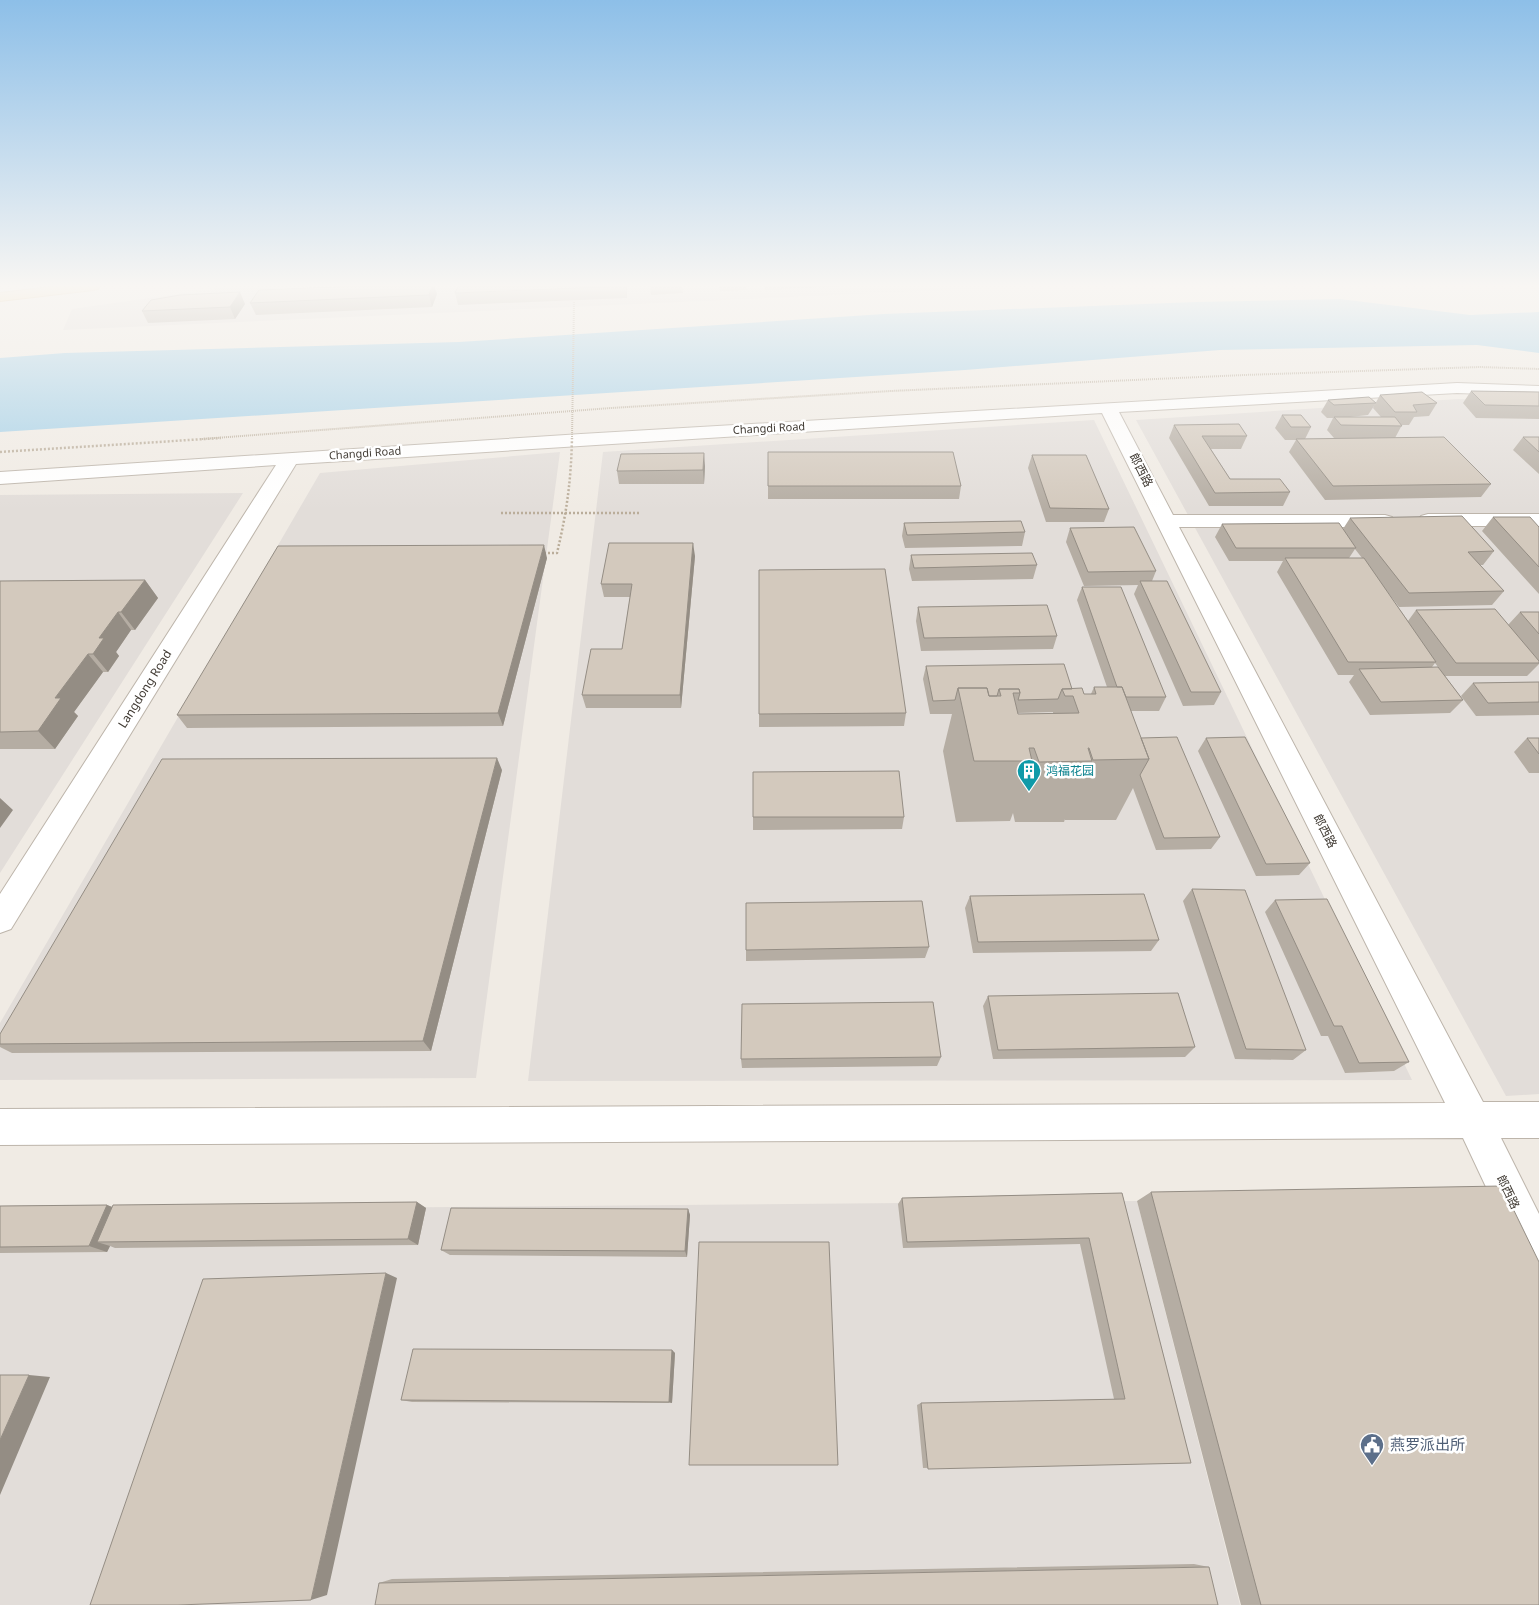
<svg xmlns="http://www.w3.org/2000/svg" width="1539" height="1605" viewBox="0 0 1539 1605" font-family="'Noto Sans','Noto Sans SC',sans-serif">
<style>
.industrial{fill:#e2ddd9}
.water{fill:#a5d0e7}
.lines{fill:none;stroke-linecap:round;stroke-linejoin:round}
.minor-casing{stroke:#bdb5ab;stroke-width:2}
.major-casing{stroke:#d6af6c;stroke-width:2}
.path-far1{stroke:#baad9a;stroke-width:2;stroke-dasharray:1 1;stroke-linecap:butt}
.path{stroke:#baad9a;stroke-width:2.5;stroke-dasharray:2 2;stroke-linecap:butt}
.minor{fill:#fff;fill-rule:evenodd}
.major{fill:#f3d499;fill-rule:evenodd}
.path-bridge-far1{stroke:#baad9a;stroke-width:2;stroke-dasharray:1 1;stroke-linecap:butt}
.path-bridge{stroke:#baad9a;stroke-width:2.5;stroke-dasharray:2 2;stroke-linecap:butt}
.wall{fill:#b5ada3;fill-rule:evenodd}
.shaded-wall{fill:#948d84}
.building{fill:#d3c9bd;stroke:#948d84}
.labels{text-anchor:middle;stroke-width:5;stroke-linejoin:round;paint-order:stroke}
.far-street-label{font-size:11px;fill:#413b34;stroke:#fff}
.street-label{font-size:12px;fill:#413b34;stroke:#fff}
.culture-label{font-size:12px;fill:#0d838f;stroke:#fff;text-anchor:start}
.near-service-label{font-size:15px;fill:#4e5e75;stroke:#fff;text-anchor:start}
</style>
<rect width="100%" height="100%" fill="#f0ebe4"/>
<!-- industrial -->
<path class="industrial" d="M235 286H1031L63 330 72 309Z
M1458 399 1539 403V1094L1506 1096 1136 420Z
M1094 420 1412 1080 528 1081 603 452Z
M560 452 476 1078 0 1080V1023L320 473Z
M243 493 0 873V495Z
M1137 1201 1240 1605H0V1211Z"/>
<!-- water -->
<path class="water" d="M1340 299 1470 315 1539 312V353L1477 345 1220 350 965 370 0 432V358L65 353 459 342 884 314 1196 302Z"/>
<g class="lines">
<!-- minor casing -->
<g class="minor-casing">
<path id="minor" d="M1457 383 1539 386V396L1457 393 1119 412 1173 515H1385L1392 517 1395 521 1392 525 1385 527H1179L1483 1102H1539V1138H1501L1539 1214V1276L1525 1270 1463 1138 0 1145V1109L1445 1103 1102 413 296 464 11 929 0 933V894L276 465 0 484V472L581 434Z
M1428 514H1539V526H1428L1421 524 1418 520 1421 516Z"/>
</g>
<!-- major casing -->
<g class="major-casing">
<path id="major" d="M59 286H100L98 289 93 290 0 301V293Z"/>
</g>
<!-- path-far1 -->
<path class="path-far1" d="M202 439 611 408 891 391 1244 375 1480 367 1539 369"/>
<!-- path -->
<path class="path" d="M0 452 221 438
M501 513H639"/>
<!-- minor -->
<use href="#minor" class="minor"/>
<!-- major -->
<use href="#major" class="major"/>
<!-- path-bridge-far1 -->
<path class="path-bridge-far1" d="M572 439 574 301"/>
<!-- path-bridge -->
<path class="path-bridge" d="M544 553H557C567 511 571 481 572 438"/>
</g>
<!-- wall -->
<path class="wall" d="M361 286H434L437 294 432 307 256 315 250 303Z
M627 286V298L458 305 455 293Z
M650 286H682L683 293 651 295Z
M719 286H747V290L720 291Z
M764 286H852L765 290Z
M245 304 235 319 148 323 142 311Z
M1471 391 1539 392V419L1476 418 1463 403Z
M1380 395 1437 403 1429 416 1414 417 1409 425H1402L1395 438 1491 484 1481 497 1325 500 1289 452 1296 440H1285L1275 428 1282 415 1311 427 1305 439 1369 438H1334L1327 430 1333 418H1327L1321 412 1328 400 1376 403 1368 415 1350 417H1381L1373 408Z
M1174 425 1247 436 1241 449H1211L1230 479 1290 492 1283 506H1209L1169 438Z
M1523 437H1539V474L1513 450Z
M768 452 961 486 959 499H768Z
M1032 455 1109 509 1104 522H1046L1028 468Z
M705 466 704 484H619L617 471Z
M1493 517 1539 527V594L1482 531Z
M1350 518 1494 551 1483 565H1480L1504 591 1492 605 1399 607 1383 586 1408 621 1416 610 1508 625 1520 612H1539V664L1527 676H1445L1463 700 1450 713 1370 715 1349 682 1354 675H1338L1277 572 1283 561H1229L1215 537 1222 524 1343 529ZM1355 549 1362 558H1349ZM1435 663 1441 671 1432 667Z
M904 523 1025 532 1022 546 905 548 902 536Z
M1070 528 1156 571 1152 581 1221 692 1214 705 1183 706 1134 594 1138 585 1084 586 1066 542Z
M911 555 1037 565 1033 579 912 581 909 569Z
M695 556 681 708H586L582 695 622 649 630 597H604L601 584Z
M547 558 503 726 187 728 177 715Z
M759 570 906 713 904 726 759 727Z
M145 580 158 598 135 630H131L116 652 119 656 108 672H103L74 712 78 716 55 749H0V581Z
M1082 587 1166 697 1159 711H1131L1141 738 1220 837 1211 849 1156 850 1133 788 1116 820H1065V819L1064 822H1015L1013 813 1010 821 956 822 943 751 952 714H930L923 679 926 666 1072 689 1084 694H1091L1094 687H1107L1077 600ZM1053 712V714H1018V713Z
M918 607 1057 636 1053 649 921 651 916 621Z
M1539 682V715L1476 716 1461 696 1473 683Z
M1206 738 1310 863 1299 875 1256 876 1198 751Z
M1527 738H1539V773H1529L1514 752Z
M502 770 431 1051 12 1053 0 1047V1034Z
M753 817H904L902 829 753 830Z
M1192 889 1306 1050 1293 1060 1235 1059 1183 901Z
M970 896 1159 940 1151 951 973 953 965 908Z
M1275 900 1409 1062 1394 1071 1345 1073 1328 1036H1321L1265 912Z
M929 947 925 958 746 961V950Z
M988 996 1195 1047 1185 1057 993 1059 983 1006Z
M941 1057 937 1066 742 1068 741 1059Z
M1151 1192 1539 1605H1241L1137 1201Z
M1122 1193 1191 1463 923 1468 917 1405 921 1403 1114 1399 1080 1244 903 1248 898 1204 902 1198Z
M417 1202 426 1208 418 1245 115 1248 110 1246 107 1252 0 1253V1206L107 1205 112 1207Z
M688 1209 690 1215 687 1257 450 1255 441 1250Z
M672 1350 675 1353 672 1403 412 1402 401 1400Z
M1194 1564 1209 1567 379 1583 392 1579Z"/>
<!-- shaded-wall -->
<path class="shaded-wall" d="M432 286H434L437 294 432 307 429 295Z
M626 286H627V298Z
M240 292 245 304 235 319 230 307Z
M704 453 705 466 704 484 703 470Z
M693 543 695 556 681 708 680 695Z
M544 545 547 558 503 726 498 713Z
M145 580 158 598 135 630 121 612Z
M118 612 131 630 116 652 119 656 108 672 93 654 99 638Z
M88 654 103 672 74 712 78 716 55 749 38 731 55 698Z
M497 758 502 770 431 1051 423 1041Z
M0 798 13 810 0 828Z
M417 1202 426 1208 418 1245 408 1239Z
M107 1205 125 1212 97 1242 110 1246 107 1252 89 1246Z
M688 1209 690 1215 687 1257 685 1251Z
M386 1273 397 1278 327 1595 311 1600Z
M672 1350 675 1353 672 1403 669 1402Z
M29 1375 50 1377 0 1495V1440Z"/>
<!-- building -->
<path class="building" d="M361 286H432L429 295 250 303 259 290Z
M458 286H626L455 293Z
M240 292 230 307 142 311 151 300 180 295Z
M1471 391 1539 392V406L1485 405Z
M1422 392 1437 403 1413 405 1417 412H1395L1380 395Z
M1369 397 1376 403 1334 405 1328 400Z
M1282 415H1301L1311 427H1291Z
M1334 417H1395L1402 426 1341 425Z
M1239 424 1247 436H1202L1230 479H1280L1290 492 1215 493 1174 425Z
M1444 437 1491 484 1333 486 1296 439Z
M1523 437H1539V452Z
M768 452H953L961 486H768Z
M704 453 703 470 617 471 621 454Z
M1032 455H1086L1109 509 1050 508Z
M1462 516 1494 551 1468 552 1504 591 1409 593 1350 518Z
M1493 517H1530L1539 527V567Z
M1021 521 1025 532 907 535 904 523Z
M1339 523 1356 548H1236L1222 524Z
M1134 527 1156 571 1088 572 1070 528Z
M609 543H693L680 695H582L591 649H622L632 584H601Z
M544 545 498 713 177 715 278 546Z
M1032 553 1037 565 914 568 911 555Z
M1285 558H1364L1436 662H1348Z
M885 569 906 713 759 714V570Z
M145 580 121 612H118L99 638H104L93 654H88L55 698H61L38 731 0 732V581Z
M1140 581H1167L1221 692H1191Z
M1082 587H1121L1166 697H1126L1122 687H1117Z
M1047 605 1057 636 924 638 918 607Z
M1495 609 1539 661V663H1456L1416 610Z
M1520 612H1539V634Z
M1064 664 1072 689H1062L1058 699 1018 700 1020 693 1019 689H999L997 696H989L987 688H958L955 700 933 701 926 666Z
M1438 667 1463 700 1381 702 1359 669Z
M1539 682V702L1488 703 1473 683Z
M1094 687H1122L1149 759 1093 760 1089 748H1088L1092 761 1039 762 1034 748H1029L1032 761H974L958 688H987L989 696H1001L999 689H1019L1020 693H1013L1018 714 1079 713 1073 696H1065L1062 689 1082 688 1084 694H1096Z
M1177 737 1220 837 1164 838 1140 775 1149 759 1141 738Z
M1245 737 1310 863 1266 864 1206 738Z
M1527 738H1539V754Z
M497 758 423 1041 0 1044V1034L162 759Z
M899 771 904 817H753V772Z
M1192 889 1245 890 1306 1050 1246 1049Z
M1144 894 1159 940 978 942 970 896Z
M1327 899 1409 1062 1359 1063 1342 1026H1334L1275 900Z
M922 901 929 947 746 950V903Z
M1178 993 1195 1047 998 1050 988 996Z
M933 1002 941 1057 741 1059 742 1004Z
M1502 1186 1539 1262V1605H1261L1151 1192Z
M1122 1193 1191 1463 928 1469 921 1403 1125 1399 1089 1238 907 1242 902 1198Z
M417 1202 408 1239 97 1242 113 1205Z
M107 1205 89 1246 0 1247V1206Z
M451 1208 688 1209 685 1251 441 1250Z
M699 1242H829L838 1465H689Z
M386 1273 311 1600 178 1605H90L203 1279Z
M413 1349 672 1350 669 1402 401 1400Z
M0 1375H29L0 1440Z
M1209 1567 1218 1605H375L379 1583Z"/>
<!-- sky -->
<linearGradient id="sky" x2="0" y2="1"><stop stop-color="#8dbfe8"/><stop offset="0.56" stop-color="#f8f6f3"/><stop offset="1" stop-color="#f8f6f3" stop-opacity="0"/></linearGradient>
<rect width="1539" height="510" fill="url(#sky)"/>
<!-- icons -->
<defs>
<g id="building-pin" transform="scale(1.25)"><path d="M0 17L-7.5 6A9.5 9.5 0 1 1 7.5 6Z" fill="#0f9aa8" stroke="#fff"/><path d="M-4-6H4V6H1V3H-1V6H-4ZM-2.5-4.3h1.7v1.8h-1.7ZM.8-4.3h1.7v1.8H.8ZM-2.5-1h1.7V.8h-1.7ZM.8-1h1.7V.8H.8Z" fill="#fff"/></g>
<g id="civic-pin" transform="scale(1.25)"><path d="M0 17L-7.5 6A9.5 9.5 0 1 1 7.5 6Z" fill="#5c6f8a" stroke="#fff"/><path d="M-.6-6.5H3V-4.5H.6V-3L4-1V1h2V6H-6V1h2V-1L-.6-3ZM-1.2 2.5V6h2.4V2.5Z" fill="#fff"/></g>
</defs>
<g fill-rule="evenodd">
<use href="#building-pin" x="1029" y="771"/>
<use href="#civic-pin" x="1372" y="1445"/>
</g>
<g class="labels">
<!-- far-street labels -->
<g class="far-street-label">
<text transform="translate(769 428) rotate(-3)" y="4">Changdi Road</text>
<text transform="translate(365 453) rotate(-4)" y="4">Changdi Road</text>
</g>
<!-- street labels -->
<g class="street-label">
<text transform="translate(1141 470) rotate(63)" y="4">郎西路</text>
<text transform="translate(145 689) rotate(-58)" y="4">Langdong Road</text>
<text transform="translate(1325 831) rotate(63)" y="4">郎西路</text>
<text transform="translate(1508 1192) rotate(64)" y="4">郎西路</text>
</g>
<!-- culture labels -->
<g class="culture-label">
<text x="1046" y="775">鸿福花园</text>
</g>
<!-- near-service labels -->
<g class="near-service-label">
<text x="1390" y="1450">燕罗派出所</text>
</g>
</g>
</svg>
